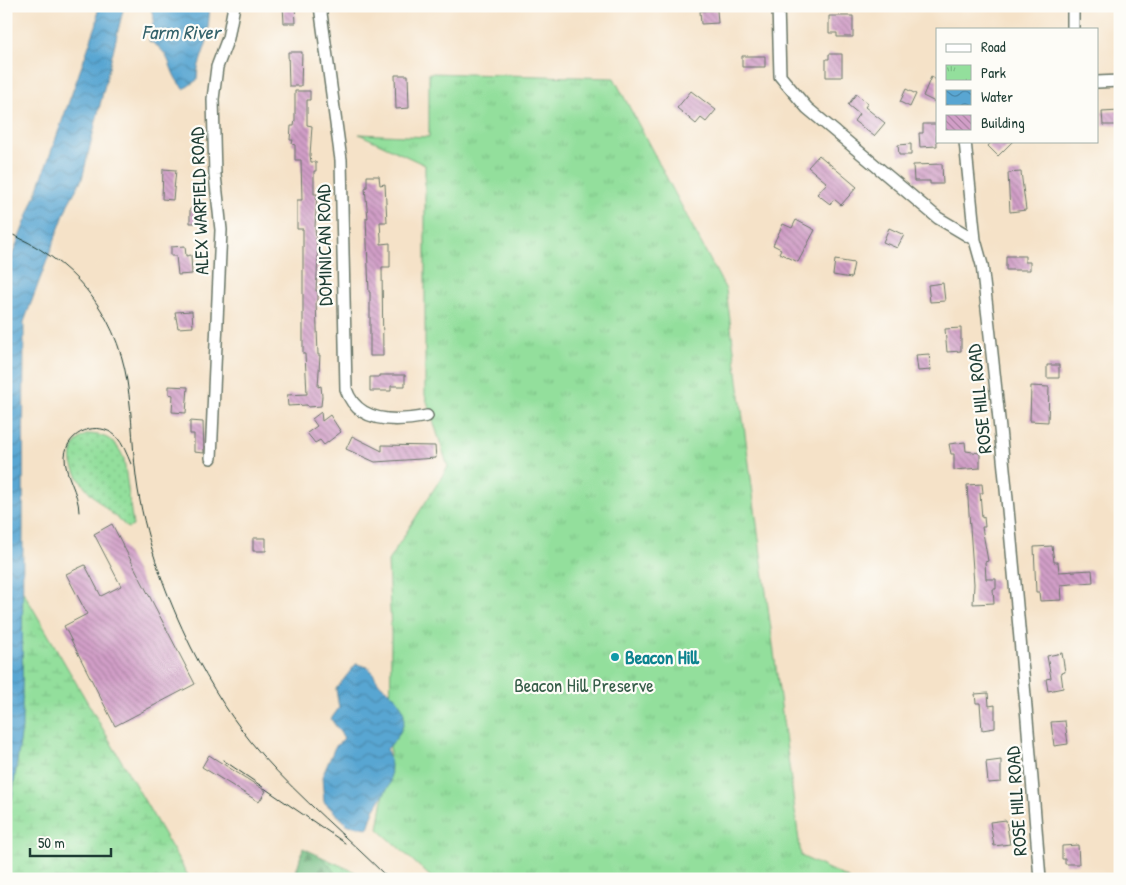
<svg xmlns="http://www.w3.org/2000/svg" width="1126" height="885" viewBox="0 0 1126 885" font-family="'Patrick Hand',sans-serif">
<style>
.grass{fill:url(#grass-dots);stroke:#598e68}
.forest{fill:url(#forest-firs);stroke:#4a7e5c}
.wetland{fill:url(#wetland-marsh);stroke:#598e68}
.park{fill:url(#park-tufts);stroke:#598e68}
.water{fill:url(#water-waves);stroke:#3c7283}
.building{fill:url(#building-back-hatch)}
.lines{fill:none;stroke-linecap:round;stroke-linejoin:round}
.street-casing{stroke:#6a7768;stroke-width:14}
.street{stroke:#fff;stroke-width:11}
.tram{stroke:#1f3d34;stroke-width:1}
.culture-dot{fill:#0f9aa8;stroke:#fdfcf7;stroke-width:2}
.labels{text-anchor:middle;stroke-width:4.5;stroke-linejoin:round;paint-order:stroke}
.street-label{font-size:19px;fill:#1f3d34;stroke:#fdfcf7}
.culture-label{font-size:19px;font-weight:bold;fill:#0d838f;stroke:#fdfcf7;text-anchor:start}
.park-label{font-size:19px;fill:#365d49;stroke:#fdfcf7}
.water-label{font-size:20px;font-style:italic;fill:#33626b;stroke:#fdfcf7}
</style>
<defs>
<pattern id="grass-dots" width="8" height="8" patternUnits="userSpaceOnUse" patternTransform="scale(1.25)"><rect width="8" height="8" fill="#93df9c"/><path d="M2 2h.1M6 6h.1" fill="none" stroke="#7ec087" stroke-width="1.8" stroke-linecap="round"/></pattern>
<pattern id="forest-firs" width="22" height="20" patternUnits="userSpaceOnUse" patternTransform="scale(1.25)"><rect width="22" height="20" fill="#76be84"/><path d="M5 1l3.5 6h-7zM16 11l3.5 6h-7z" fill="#609c6d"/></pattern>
<pattern id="wetland-marsh" width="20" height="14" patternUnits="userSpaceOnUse" patternTransform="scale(1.25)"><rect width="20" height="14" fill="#93df9c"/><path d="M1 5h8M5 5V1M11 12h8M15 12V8" fill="none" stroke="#7ec087"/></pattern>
<pattern id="park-tufts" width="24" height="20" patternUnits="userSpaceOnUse" patternTransform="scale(1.25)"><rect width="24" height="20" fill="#93df9c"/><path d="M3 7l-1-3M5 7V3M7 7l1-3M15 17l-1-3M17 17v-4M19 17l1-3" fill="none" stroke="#7ec087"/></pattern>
<pattern id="water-waves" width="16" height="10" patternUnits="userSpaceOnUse" patternTransform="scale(1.25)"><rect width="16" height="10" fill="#59a6d2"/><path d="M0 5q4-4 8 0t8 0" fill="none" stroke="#4988ab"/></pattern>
<pattern id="building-back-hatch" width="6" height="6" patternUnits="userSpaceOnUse" patternTransform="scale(1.25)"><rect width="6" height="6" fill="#d19ec7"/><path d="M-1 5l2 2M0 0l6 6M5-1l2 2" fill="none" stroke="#a982a2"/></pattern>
</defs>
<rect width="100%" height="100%" fill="#fdfcf7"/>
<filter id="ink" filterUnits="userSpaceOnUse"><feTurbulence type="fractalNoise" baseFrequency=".02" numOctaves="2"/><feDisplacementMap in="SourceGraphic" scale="10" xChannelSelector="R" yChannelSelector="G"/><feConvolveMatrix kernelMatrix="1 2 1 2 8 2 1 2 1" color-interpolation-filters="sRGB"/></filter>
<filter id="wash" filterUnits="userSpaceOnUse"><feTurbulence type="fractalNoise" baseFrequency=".0096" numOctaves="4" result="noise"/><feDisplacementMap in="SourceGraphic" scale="20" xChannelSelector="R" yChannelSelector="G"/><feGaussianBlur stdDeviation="1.12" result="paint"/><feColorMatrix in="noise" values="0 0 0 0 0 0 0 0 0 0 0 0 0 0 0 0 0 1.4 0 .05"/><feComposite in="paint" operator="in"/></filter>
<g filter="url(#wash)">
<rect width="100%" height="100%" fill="#f5e2c8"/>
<!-- grass -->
<path class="grass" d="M89 434C108 435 117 442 124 459L133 526 128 528C111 512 62 476 73 449 77 440 80 437 89 434Z"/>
<!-- forest -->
<path class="forest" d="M303 848 322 857 341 879H297L296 872Z"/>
<!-- wetland -->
<path class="wetland" d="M6 562 190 879H6Z
M322 857 370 879H341Z"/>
<!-- park -->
<path class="park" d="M429 73 614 78 726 290 801 856 850 879H433L378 829 390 756 391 633 388 561 448 467 425 395V165L359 134 429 137Z"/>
<!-- water -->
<path class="water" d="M98 6H124L82 179 68 204 24 322 22 728 12 798 6 812V271L36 194 97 23Z
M150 6H210L207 41 198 68 197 80 184 89C166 72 175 54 149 41L154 18Z
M356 664C375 667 370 673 381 685 384 688 387 689 390 692 413 713 405 730 387 749L391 765 390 784 374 810 368 828 348 825 324 802 322 777 335 747 344 738 331 719 339 708 336 689Z"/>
<g id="blocks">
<!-- building -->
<path class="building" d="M283 6H295L296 23H284Z
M717 10 718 23 701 24 700 11Z
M829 16H853V37H837V33H829Z
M288 52H302L301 86H289Z
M829 54H842V77H826V59H829Z
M742 56H765V67H742Z
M395 75H408L409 108 396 109Z
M931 77 937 80V103L923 96Z
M906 89 916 94 910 107 900 102Z
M295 91H310V100H307V125L312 126 310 155 311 162H316V171H314V194H317L315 227 318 258 316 291H318V300L316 301 318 355H320L318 387 321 386 322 396 321 406 308 407 307 405 288 406 287 395 307 394 305 354H303V229H297V200H302L301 160H295V145L292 144 293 140H290L291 126H294L295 120Z
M691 91 716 110 706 122 701 118 696 124 677 108Z
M856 94 868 103 865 107 885 123 874 136 854 121 859 114 848 105Z
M1120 111V125H1103L1102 112Z
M923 124H936L937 146 920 147 919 133H923Z
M992 141H1013L998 156 988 146Z
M911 144V155H899L898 145Z
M819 155 857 187 841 205 834 199 830 204 817 194 827 183 808 167Z
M942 164 943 184H930V181H914L913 165Z
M163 169 176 170 173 200 162 199Z
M1021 172 1026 210 1010 212 1008 173Z
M367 176H379L380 185 385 184 387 222H380L381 238V244L390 243V267H382L383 356H370V292H369L366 218H368L365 188 367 187Z
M190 209H203V223H190Z
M796 220 815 230 798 262 779 253 781 249 773 245 783 224 792 228Z
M889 228 904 235 897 248 883 242Z
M185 246 186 256 191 255 192 274 178 275 176 256H171V247Z
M1006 256H1025V262H1030V270H1006Z
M835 260 854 263 851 278 833 275Z
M943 283 945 301 930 302 928 285Z
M192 311 193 327 178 328 175 312Z
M961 328V351L947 352 945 329Z
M929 354 931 370 918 371 916 355Z
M1047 365H1059V378H1047Z
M379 375H405V386H391V391H370V377H379Z
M169 386 188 387 186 413 172 412 173 395 169 394Z
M1031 386 1049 387 1048 422 1030 421Z
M321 412 322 421 330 415 341 432 324 445 320 440 315 443 307 433 317 426 312 419Z
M190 421 203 422 204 453 194 452V434H190Z
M352 436 382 451V445L435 446 436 458 375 462 346 449Z
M965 442 966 451 980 453V468L954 470V454H951L949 444Z
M982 484 983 493H980L982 518 984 517 985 527H982L988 561 985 562 986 579H996V589H993L994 603 973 604 974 584 967 485Z
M112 524 195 684 115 726 64 626 87 614 66 574 85 565 101 596 121 586 94 534Z
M253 538H266V551H253Z
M1052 546 1054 562H1058L1059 572 1092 570 1093 582 1061 585 1062 600 1040 601 1039 592H1036L1034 547Z
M1062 653 1065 672 1061 673 1063 688 1048 691 1046 679 1051 678 1047 656Z
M988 693 989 706 995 705V728L982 730 980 703H976L975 694Z
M1065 721 1068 744 1054 746 1051 722Z
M209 755 266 791 259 802 202 767Z
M1001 760V782L988 783 986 762Z
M1006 820 1010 844 994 846 990 822Z
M1078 845 1079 864H1065V859H1062V846Z"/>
</g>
</g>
<g filter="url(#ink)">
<use href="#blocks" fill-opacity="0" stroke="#6a7768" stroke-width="1"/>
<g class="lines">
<!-- street casing -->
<g class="street-casing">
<path id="street" d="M320 6 341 160 346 389C357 424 397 422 427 416
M778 6 780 76 807 108 938 218 975 240 982 265C1006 469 1024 674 1040 879
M1073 9V29
M1097 82 1120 81
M965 141 975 240
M211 458 221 230 215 175 213 99 217 67 228 38 234 6"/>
</g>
<!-- street -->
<use href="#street" class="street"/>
<!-- tram -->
<path class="tram" d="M6 232C71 258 116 311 127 381 133 417 132 454 138 490 147 544 167 598 191 647 210 685 234 723 262 755 301 799 347 837 389 879
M79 512C79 492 64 475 65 456 67 431 98 420 116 436 123 444 127 454 131 464
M223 760 345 843"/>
</g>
</g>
<!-- markers -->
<circle class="culture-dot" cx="615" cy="657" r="5"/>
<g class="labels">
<!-- street labels -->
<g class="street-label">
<text transform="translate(199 201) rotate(-92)" y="7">ALEX WARFIELD ROAD</text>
<text transform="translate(324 245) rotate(-91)" y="7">DOMINICAN ROAD</text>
<text transform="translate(979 399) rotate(-96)" y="7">ROSE HILL ROAD</text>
<text transform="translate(1016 801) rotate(-94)" y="7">ROSE HILL ROAD</text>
</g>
<!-- culture labels -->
<g class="culture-label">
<text x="625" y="664">Beacon Hill</text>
</g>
<!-- park labels -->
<g class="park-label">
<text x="584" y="692">Beacon Hill Preserve</text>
</g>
<!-- water labels -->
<g class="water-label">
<text x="181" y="39">Farm River</text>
</g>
</g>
<!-- margin -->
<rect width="1126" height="885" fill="none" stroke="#fdfcf7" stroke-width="25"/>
<!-- legend -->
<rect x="936" y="28" width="162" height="115" fill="#fdfcf7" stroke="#a4b0a9"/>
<rect x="946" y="44" width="25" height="8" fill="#ffffff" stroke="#a4b0a9"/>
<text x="981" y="52" font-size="15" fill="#1f3d34">Road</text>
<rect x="946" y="65" width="25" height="15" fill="url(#park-tufts)" stroke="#a4b0a9"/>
<text x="981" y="78" font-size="15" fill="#1f3d34">Park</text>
<rect x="946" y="90" width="25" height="15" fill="url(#water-waves)" stroke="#a4b0a9"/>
<text x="981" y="102" font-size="15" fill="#1f3d34">Water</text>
<rect x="946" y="115" width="25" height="15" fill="url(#building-back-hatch)" stroke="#a4b0a9"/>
<text x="981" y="128" font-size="15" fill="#1f3d34">Building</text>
<!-- scale -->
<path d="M30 848v8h81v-8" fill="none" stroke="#1f3d34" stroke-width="2.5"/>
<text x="38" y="848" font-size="15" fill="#1f3d34" stroke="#fdfcf7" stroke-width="4" paint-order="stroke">50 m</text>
</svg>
